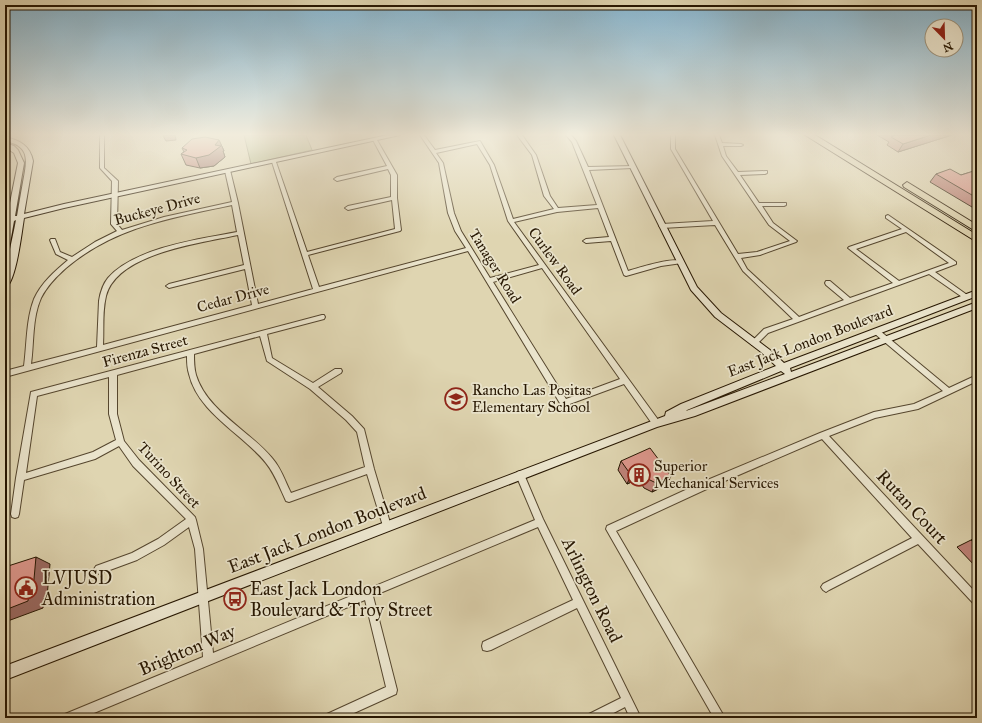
<svg xmlns="http://www.w3.org/2000/svg" width="982" height="723" viewBox="0 0 982 723" font-family="'IM FELL Great Primer',serif">
<style>
.green{fill:#b3bd8a;stroke:#6d6a46}
.lines{fill:none;stroke-linecap:round;stroke-linejoin:round}
.street-casing{stroke:#55462e;stroke-width:2}
.secondary-casing{stroke:#271702;stroke-width:2}
.highway-casing{stroke:#271702;stroke-width:2}
.street{fill:#eae4cc;fill-rule:evenodd}
.secondary{fill:#eae4cc;fill-rule:evenodd}
.highway{fill:#dfd5b1;fill-rule:evenodd}
.wall{fill:#be8278;stroke:#271702}
.shaded-wall{fill:#9b6a62;stroke:#271702}
.building{fill:#dd978c;stroke:#271702}
.labels{text-anchor:middle;stroke-width:3.5;stroke-linejoin:round;paint-order:stroke}
.street-label{font-size:15px;fill:#271702;stroke:#eae4cc}
.poi-label{font-size:15px;fill:#271702;stroke:#eae4cc;text-anchor:start}
.near-street-label{font-size:18px;fill:#271702;stroke:#eae4cc}
.near-poi-label{font-size:18px;fill:#271702;stroke:#eae4cc;text-anchor:start}
</style>
<rect width="100%" height="100%" fill="#dfd5b1"/>
<filter id="stains"><feTurbulence type="fractalNoise" baseFrequency=".005" numOctaves="4"/><feColorMatrix values="0 0 0 0 .2 0 0 0 0 .09 0 0 0 0 .02 0 0 0 .5 -.17"/></filter>
<radialGradient id="worn" r=".72"><stop offset=".6" stop-color="#630" stop-opacity="0"/><stop offset="1" stop-color="#630" stop-opacity=".3"/></radialGradient>
<!-- green -->
<path class="green" d="M244 135H306L312 150 251 164Z"/>
<g class="lines">
<!-- street casing -->
<g class="street-casing">
<path id="street" d="M100 135H104V168L118 181 117 224 122 230 164 217 232 202 225 171 230 170 238 203 258 304 313 289 272 162V161L276 162 307 252 395 229 392 200 348 210 345 208 348 206 391 197V175L388 169 337 181 334 179 337 177 387 166 373 140V139L377 140 397 175V198L401 230 400 231 308 255 319 287 466 248 455 231 448 213 439 163 420 135H424L435 150 480 141 494 165 513 219 554 209 544 196 532 155 517 135H522L536 155 550 196 558 208 597 205 572 142 566 135H571L576 141 588 167 634 166V168H632L589 170 628 271C639 268 675 256 683 262L682 263 661 266 626 276 624 275 611 241 586 243 583 241 586 239 609 237 598 208 557 212 514 222 659 421 660 423 659 425 656 426 653 425 624 384 567 405 564 406 561 405 468 251 5 377V371L24 366C27 344 26 320 34 299 41 283 55 271 68 260L56 254 50 240 51 239H55L60 252 72 257 95 242 117 231 111 224 112 181 100 168ZM477 144 490 165 508 221 539 265 490 278 461 231 454 213 443 163 436 153ZM232 205 237 232C199 239 134 248 108 278 103 284 100 294 99 301L97 347 31 364C34 343 32 318 41 298 47 286 57 276 66 268 114 227 172 218 232 205ZM238 235 244 265 169 284 166 286 169 288 245 269 252 305 103 345C104 329 102 312 106 296 117 253 201 243 238 235ZM542 268 620 379 566 399 493 282Z
M671 135H675V149L738 254 757 252 790 241 769 225 722 156 715 135H719L722 143 741 144 743 145 741 146H723L726 156 738 172 767 171V173L765 174 740 175 759 203H786V205L784 206H762L773 223 797 241 796 242 760 255 741 258 747 269 799 317 844 300 826 285 825 283 826 281H830L850 298 893 283 848 248 849 247 902 229 886 218V216L888 215 956 262V264L935 272 970 297 969 299H965L929 274 768 333 756 345H752L751 343 752 341 764 329 793 319 743 271 715 225 662 228 659 226 662 224 713 221 671 149ZM906 232 949 263 899 281 856 249Z
M322 315H324L325 317 324 319 267 334 272 358 313 383 335 369H341L342 371 341 373 318 387 352 416 364 429 374 469 391 526 390 529 387 530 384 529 383 526 367 474 289 502 286 501C280 488 275 474 266 463 243 434 198 413 189 374 187 368 187 362 187 356L117 375V414L124 441 139 460 195 517 196 520 203 549 213 653 535 520 516 475 517 472 520 471 523 472 543 519 641 718H630L625 707 604 718H588L589 714 621 698 577 608 491 650 487 651 483 650 482 646 483 642 573 600 538 527 373 596 397 690 396 694 343 718H326L327 714 386 687 365 600 82 718H64L65 714 203 657 195 549 189 527 164 545 137 560 99 574 96 572 94 569 96 566 132 553 158 539 186 519 133 466 119 446 95 459 24 480 19 514 18 517 15 518 12 517 11 514 16 478 31 392ZM260 336 267 361 310 389 346 420 357 432 365 467 291 493C285 481 281 468 272 458 250 431 207 411 196 375 194 368 194 361 194 354ZM109 377V414L116 440 93 452 26 473 37 396Z
M875 330H879L949 388 977 375V381L918 409 875 418 829 436 977 594V606L974 604 918 544 829 590 826 592 823 590 821 587 823 584 912 538 822 439 711 487 616 531 725 718H714L606 529 607 526 705 481 820 433 874 412 914 404 943 391 875 334 874 332Z"/>
</g>
<!-- secondary casing -->
<g class="secondary-casing">
<path id="secondary" d="M388 135H400L64 208 24 218C22 230 16 284 5 288 5 266 12 242 16 220L14 221 9 249 5 251 6 223H5V219L7 218 18 163 14 153 5 147V143L14 146 18 150 24 163 15 216H17C19 204 21 193 23 182 27 161 31 146 5 141V137C20 140 30 146 33 161L24 214 64 204Z
M614 135H620L697 287 721 313 770 350 784 363 977 290V296L790 368 791 372 977 302V308L695 416 657 427 5 680V666L665 416 666 412 681 404 776 366 761 352 715 317 691 290ZM781 371 785 374 686 411 687 410Z"/>
</g>
<!-- highway casing -->
<g class="highway-casing">
<path id="highway" d="M805 135H815L977 235V242Z
M907 182 977 225V232L904 187 903 185Z"/>
</g>
<!-- street -->
<use href="#street" class="street"/>
<!-- secondary -->
<use href="#secondary" class="secondary"/>
<!-- highway -->
<use href="#highway" class="highway"/>
</g>
<!-- wall -->
<path class="wall" d="M877 135H952L898 152 887 145 889 142Z
M219 140 224 151H223L225 157 214 166 200 168 186 165 181 154 184 152 182 148Z
M977 170V210L930 182 936 174 961 175Z
M621 461 671 476 666 485 652 492 644 488 638 479 627 484 618 470Z
M977 537V568L957 547Z"/>
<!-- shaded-wall -->
<path class="shaded-wall" d="M168 135H175L176 140 166 141 163 136Z
M931 135H952L898 152 903 144Z
M219 140 224 151H223L225 157 214 166 200 168 196 158 215 145Z
M642 470 638 479 627 484 631 475Z
M671 476 666 485 652 492 656 483Z
M36 557 50 564 47 597 44 598 43 608 5 622V610L29 591Z"/>
<!-- building -->
<path class="building" d="M896 135H931L903 144 891 137Z
M205 137 219 140 215 145 221 146 209 155 196 158 181 154 187 150 182 148 192 139Z
M950 169 961 175 977 170V198L936 174Z
M650 448 671 476 656 483 648 479 642 470 631 475 621 461Z
M977 537V546L971 540Z
M36 557 33 590 29 591 28 601 5 610V567Z"/>
<!-- sky -->
<linearGradient id="sky" x2="0" y2="1"><stop stop-color="#86b6d1"/><stop offset="0.57" stop-color="#f1ecdc"/><stop offset="1" stop-color="#f1ecdc" stop-opacity="0"/></linearGradient>
<rect width="982" height="236" fill="url(#sky)"/>
<!-- icons -->
<defs>
<g id="school-ring" transform="scale(1.15)"><circle r="9.5" fill="#eae4cc" stroke="#8f2418" stroke-width="1.5"/><path d="M0-5L7-2L0 1L-7-2ZM-4 1L0 2.5L4 1V4Q0 6-4 4Z" fill="#8f2418"/></g>
<g id="building-ring" transform="scale(1.15)"><circle r="9.5" fill="#eae4cc" stroke="#8f2418" stroke-width="1.5"/><path d="M-4-6H4V6H1V3H-1V6H-4ZM-2.5-4.3h1.7v1.8h-1.7ZM.8-4.3h1.7v1.8H.8ZM-2.5-1h1.7V.8h-1.7ZM.8-1h1.7V.8H.8Z" fill="#8f2418"/></g>
<g id="civic-ring" transform="scale(1.15)"><circle r="9.5" fill="#eae4cc" stroke="#8f2418" stroke-width="1.5"/><path d="M-.6-6.5H3V-4.5H.6V-3L4-1V1h2V6H-6V1h2V-1L-.6-3ZM-1.2 2.5V6h2.4V2.5Z" fill="#8f2418"/></g>
<g id="bus-ring" transform="scale(1.15)"><circle r="9.5" fill="#eae4cc" stroke="#8f2418" stroke-width="1.5"/><path d="M-5-6H5V4H4V6H2V4H-2V6H-4V4H-5ZM-3.5-4V0h7V-4ZM-3.5 1.2v1.5H-2V1.2ZM2 1.2v1.5H3.5V1.2Z" fill="#8f2418"/></g>
</defs>
<g fill-rule="evenodd">
<use href="#school-ring" x="456" y="399"/>
<use href="#building-ring" x="639" y="475"/>
<use href="#civic-ring" x="26" y="588"/>
<use href="#bus-ring" x="235" y="599"/>
</g>
<g class="labels">
<!-- street labels -->
<g class="street-label">
<text transform="translate(157 209) rotate(-15)" y="5">Buckeye Drive</text>
<text transform="translate(555 261) rotate(54)" y="5">Curlew Road</text>
<text transform="translate(495 266) rotate(58)" y="5">Tanager Road</text>
<text transform="translate(233 298) rotate(-15)" y="5">Cedar Drive</text>
<text transform="translate(810 341) rotate(-21)" y="5">East Jack London Boulevard</text>
<text transform="translate(145 351) rotate(-15)" y="5">Firenza Street</text>
<text transform="translate(169 475) rotate(47)" y="5">Turino Street</text>
</g>
<!-- poi labels -->
<g class="poi-label">
<text x="472" y="395">Rancho Las Positas<tspan x="472" dy="17">Elementary School</tspan></text>
<text x="654" y="471">Superior<tspan x="654" dy="17">Mechanical Services</tspan></text>
</g>
<!-- near-street labels -->
<g class="near-street-label">
<text transform="translate(912 507) rotate(47)" y="6">Rutan Court</text>
<text transform="translate(327 530) rotate(-21)" y="6">East Jack London Boulevard</text>
<text transform="translate(592 590) rotate(64)" y="6">Arlington Road</text>
<text transform="translate(187 650) rotate(-23)" y="6">Brighton Way</text>
</g>
<!-- near-poi labels -->
<g class="near-poi-label">
<text x="42" y="584">LVJUSD<tspan x="42" dy="21">Administration</tspan></text>
<text x="250" y="595">East Jack London<tspan x="250" dy="21">Boulevard &amp; Troy Street</tspan></text>
</g>
</g>
<!-- margin -->
<rect width="982" height="723" fill="none" stroke="#dfd5b1" stroke-width="20"/>
<rect x="6" y="6" width="970" height="711" fill="none" stroke="#271702" stroke-width="2"/>
<rect x="10" y="10" width="962" height="703" fill="none" stroke="#271702"/>
<!-- north arrow -->
<g transform="translate(944 38) rotate(157)"><circle r="19" fill="#eae4cc" stroke="#9c927b"/>
<path d="M0-3L7 15L0 10L-7 15Z" fill="#8f2418"/>
<text y="-6" font-size="11" font-weight="bold" text-anchor="middle" fill="#271702">N</text>
</g>
<rect width="100%" height="100%" filter="url(#stains)"/>
<rect width="100%" height="100%" fill="url(#worn)"/>
</svg>
